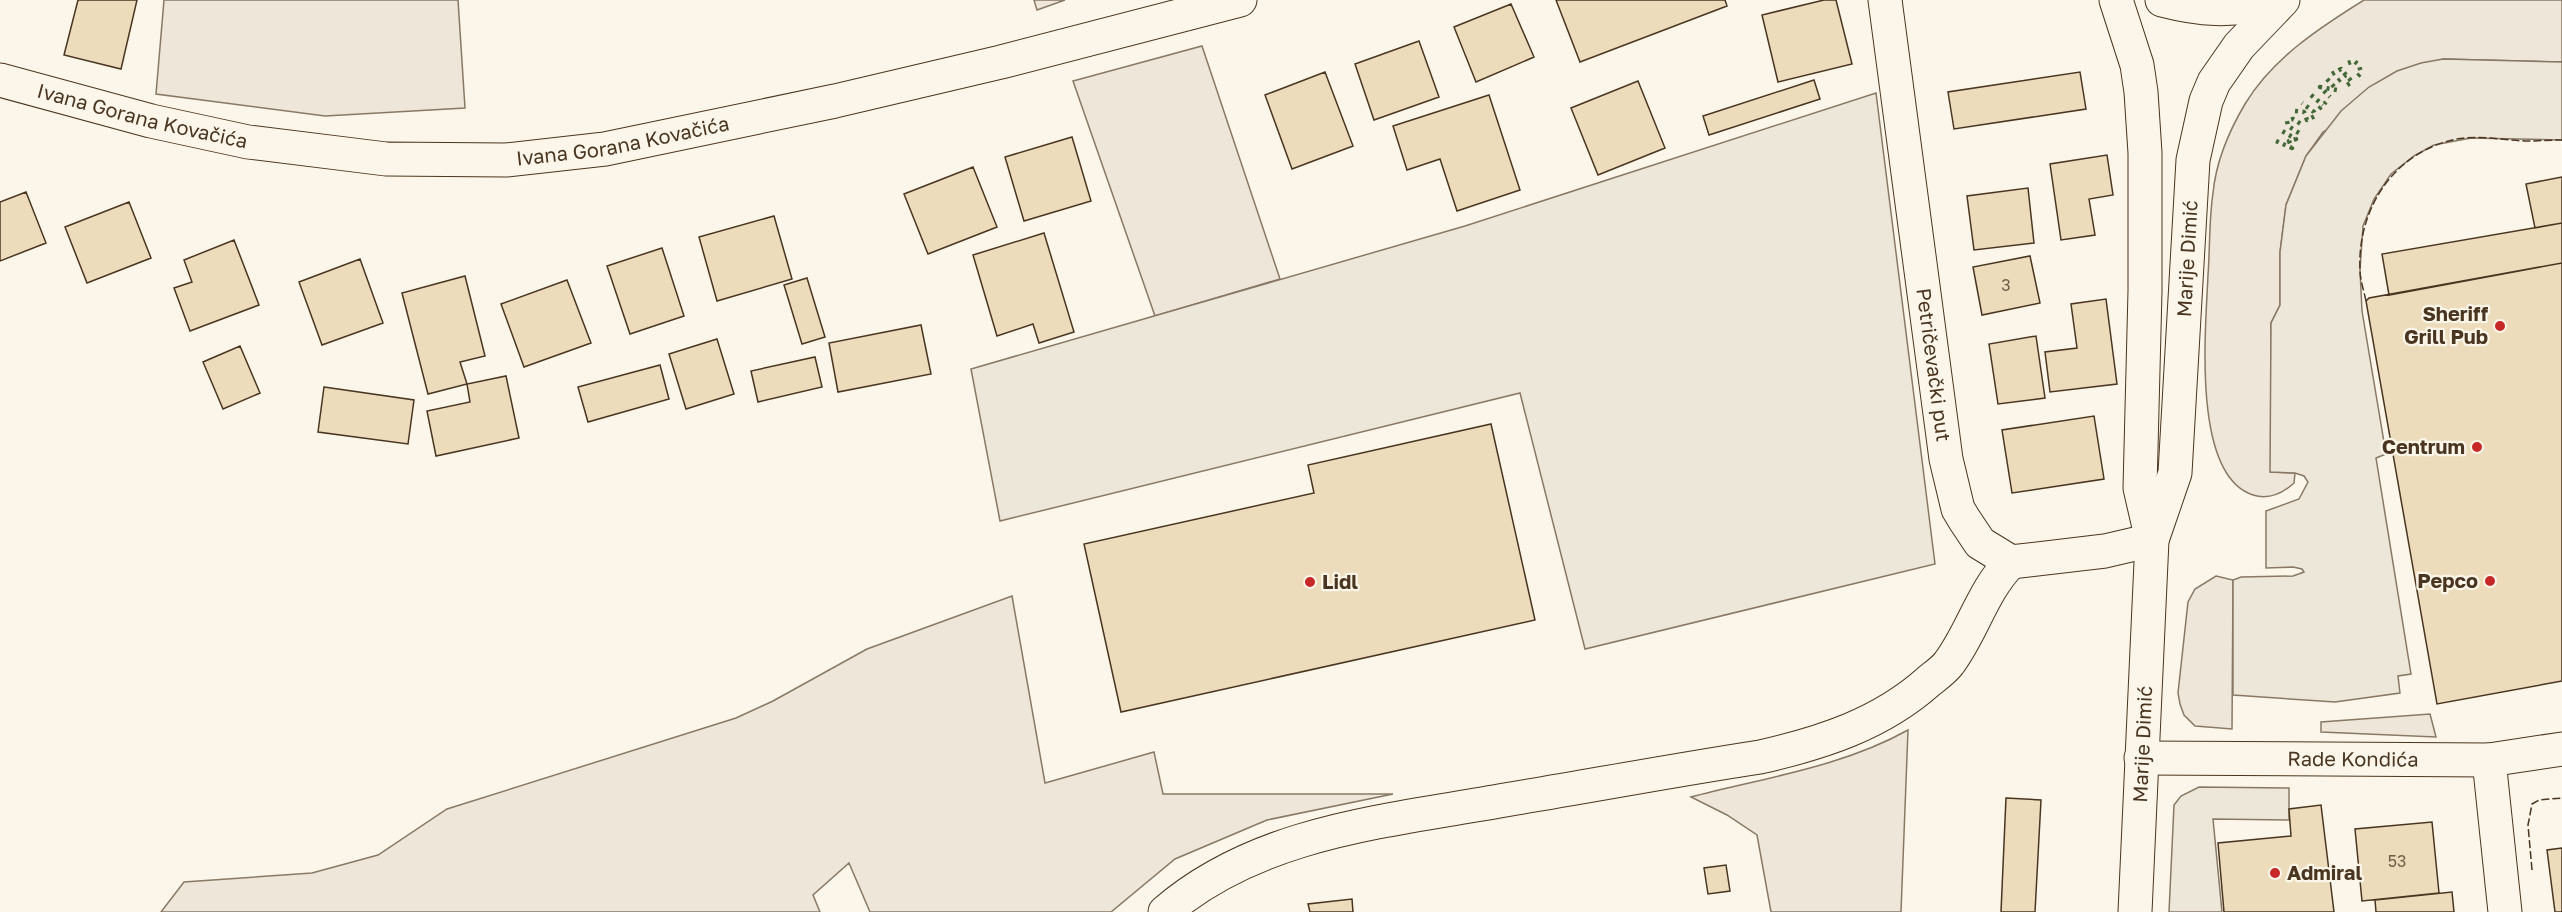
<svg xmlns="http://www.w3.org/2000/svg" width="2562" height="912" viewBox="0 0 2562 912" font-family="'Golos Text',sans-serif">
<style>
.green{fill:#ede6d9;stroke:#887966;stroke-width:1.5}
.parking{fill:#ede7d9;stroke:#887966;stroke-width:1.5}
.building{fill:#ecdcbc;stroke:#4a3520;stroke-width:1.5}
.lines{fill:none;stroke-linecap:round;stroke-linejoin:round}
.minor-casing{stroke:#4a3520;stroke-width:35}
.major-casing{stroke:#4a3520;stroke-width:35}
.minor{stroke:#fbf6e9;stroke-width:33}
.major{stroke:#fbf6e9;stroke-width:33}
.hedge{stroke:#436837;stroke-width:4.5;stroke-dasharray:3 4.5;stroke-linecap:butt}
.fence{stroke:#4a3520;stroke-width:1.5;stroke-dasharray:8 3;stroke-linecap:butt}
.poi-dot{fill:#c62828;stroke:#fbf6e9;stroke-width:2}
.labels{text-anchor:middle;stroke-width:4.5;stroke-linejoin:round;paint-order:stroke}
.number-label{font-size:16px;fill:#725f47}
.street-label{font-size:20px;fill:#4a3520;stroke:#fbf6e9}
.poi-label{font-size:20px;font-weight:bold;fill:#4a3520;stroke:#fbf6e9;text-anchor:end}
</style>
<rect width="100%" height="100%" fill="#fbf6e9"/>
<!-- green -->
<path class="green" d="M164 0H458L465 108 325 116 156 94Z
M1034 0H1065L1037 10Z
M2364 0H2562V62L2443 59 2323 132 2306 156 2286 205 2280 252V305L2271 323V472L2295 473 2294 483C2283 493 2269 500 2253 495 2191 475 2206 326 2208 275 2210 248 2209 220 2213 193 2216 162 2229 131 2245 104 2273 58 2319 28 2364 0Z
M1202 46 1280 279 1155 316 1073 81Z
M2216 576 2233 580 2232 729 2195 726 2184 715 2180 704 2178 693 2188 602 2195 589Z
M1012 596 1045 783 1154 752 1163 794H1393L1267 820 1175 859 1111 912H870L849 863 813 895 820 912H161L184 882 312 873 378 855 447 809 736 718 773 701 867 649Z
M2430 714 2436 737 2321 732V722Z
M1908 730 1901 912H1771L1757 835 1727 815 1691 797C1763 778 1842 767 1908 730Z"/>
<!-- parking -->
<path class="parking" d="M2443 59 2562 62V140L2471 138 2434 145 2414 156 2391 174 2374 199 2363 226 2360 270 2362 311 2386 454 2376 458 2411 674 2398 676 2400 693 2335 702 2233 695V580L2241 577 2293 576 2304 572 2302 569 2293 567 2266 568V511L2299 499 2308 482 2304 476 2295 473 2270 472 2271 323 2280 305V252L2286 205 2306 156 2341 111 2369 87 2397 71 2421 63Z
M1876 93 1935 564 1585 649 1520 393 1000 521 971 369 1465 226Z
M2199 787 2289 788V820L2213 819 2222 912H2169L2174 805 2181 796Z"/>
<!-- building -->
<path class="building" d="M78 0H137L121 69 64 55Z
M1556 0H1725L1727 6 1580 62Z
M1824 0H1836L1852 64 1778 82 1762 15Z
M1511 4 1534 57 1476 82 1454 27Z
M1419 41 1439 97 1374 120 1355 64Z
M1325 72 1353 146 1292 169 1265 95Z
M2080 72 2086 109 1954 129 1948 92Z
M1814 80 1820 99 1709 135 1703 116Z
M1638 81 1665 148 1598 175 1571 108Z
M1489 95 1520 190 1457 211 1440 159 1407 170 1393 126Z
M1072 137 1091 201 1024 221 1005 157Z
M2107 155 2113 195 2089 199 2095 235 2061 240 2050 164Z
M973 167 997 227 928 254 904 194Z
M2562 177V223L2535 228 2526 184Z
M2028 188 2034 243 1974 250 1967 196Z
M26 192 46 243 0 261V202Z
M129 202 151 258 87 283 65 227Z
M774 216 792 279 717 301 699 237Z
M2562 223V263L2389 295 2382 254Z
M1044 233 1074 332 1039 343 1033 324 997 336 973 255Z
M234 240 259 305 190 331 174 288 192 282 184 260Z
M662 248 684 316 630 334 607 266Z
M2030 256 2040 303 1982 315 1973 267Z
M360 259 383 323 322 345 299 282Z
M2562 263V681L2437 704 2366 301 2369 298Z
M465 276 485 356 460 362 467 384 428 394 402 293Z
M807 278 825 337 802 344 784 285Z
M567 280 591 343 524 367 501 304Z
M2106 299 2117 384 2050 392 2045 352 2077 348 2071 304Z
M921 325 931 374 838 392 829 343Z
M2036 336 2045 398 1998 404 1989 344Z
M717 339 734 394 686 409 669 354Z
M240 346 260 393 223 409 203 362Z
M815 357 822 387 758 402 751 371Z
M660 365 669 399 588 422 578 387Z
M506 376 519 438 436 456 427 411 470 402 467 384Z
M324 387 414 400 408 444 318 432Z
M2094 416 2104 479 2012 493 2002 430Z
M1491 424 1535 620 1121 712 1084 544 1314 493 1308 465Z
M2006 798 2041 800 2035 912H2001Z
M2321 805 2334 912H2224L2218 843 2291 836 2289 809Z
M2432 822 2439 893 2362 901 2355 829Z
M2562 848V912H2555L2547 850Z
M1726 865 1730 891 1708 894 1704 868Z
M2452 892 2454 912H2376L2375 900Z
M1352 899 1353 912H1310L1308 904Z"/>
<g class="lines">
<!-- minor casing -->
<g class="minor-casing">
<g id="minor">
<path id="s1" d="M1885 0 1946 459 1958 509 1964 519 1980 543 2011 562 2105 551 2152 540"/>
<path d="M2116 0 2137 65 2141 92 2145 153V291L2140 488 2152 540"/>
<path id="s2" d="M0 80 151 121 248 142 386 159 506 160 605 149 835 101 1001 62 1240 0"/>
<path id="s3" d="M2141 758 2489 760 2562 749"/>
<path d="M2489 760 2505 912"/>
<path d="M1165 912C1259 831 1388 821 1505 800 1590 786 1675 770 1760 757 1822 743 1881 724 1929 681 1935 676 1944 670 1949 663 1973 631 1982 591 2011 562"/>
<path id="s4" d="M2135 912 2152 540 2175 473 2193 160 2206 101 2214 82 2239 46 2283 0"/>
</g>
</g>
<!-- major casing -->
<g class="major-casing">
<path id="major" d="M2162 0C2197 9 2234 14 2269 0"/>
</g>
<!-- minor -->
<use href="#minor" class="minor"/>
<!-- major -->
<use href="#major" class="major"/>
<!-- hedge -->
<path class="hedge" d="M2348 63 2354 61 2359 65 2361 73 2357 77
M2332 74 2341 69 2352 82 2344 87
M2327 79 2337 90 2320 87 2330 97
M2338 81 2346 75
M2311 95 2323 105
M2319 109 2326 102
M2295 111 2304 112 2307 120 2315 116 2314 112 2302 103
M2299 133 2288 126 2287 121 2293 119 2304 126
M2276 141 2292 148 2289 141 2296 139 2282 131"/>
<!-- fence -->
<path class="fence" d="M2366 301C2364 291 2360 280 2360 270 2357 208 2395 151 2457 139 2479 135 2503 140 2525 141 2538 141 2550 140 2562 140
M2532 870 2528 825 2532 804 2539 800 2562 798"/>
</g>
<!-- markers -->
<g class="poi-dot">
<circle cx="2500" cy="326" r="6"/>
<circle cx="2477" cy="447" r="6"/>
<circle cx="2490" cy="581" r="6"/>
<circle cx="1310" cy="582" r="6"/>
<circle cx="2275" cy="873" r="6"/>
</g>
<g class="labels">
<!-- number labels -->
<g class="number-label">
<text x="2006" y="291">3</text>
<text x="2397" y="867">53</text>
</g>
<!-- street labels -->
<g class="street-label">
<text dy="7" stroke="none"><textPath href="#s2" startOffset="147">Ivana Gorana Kovačića</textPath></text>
<text dy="7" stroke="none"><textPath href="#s2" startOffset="633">Ivana Gorana Kovačića</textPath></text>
<text dy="7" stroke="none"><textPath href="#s4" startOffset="658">Marije Dimić</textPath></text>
<text dy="7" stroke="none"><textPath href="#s1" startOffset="368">Petričevački put</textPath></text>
<text dy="7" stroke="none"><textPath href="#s4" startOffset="168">Marije Dimić</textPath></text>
<text dy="7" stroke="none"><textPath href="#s3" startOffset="212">Rade Kondića</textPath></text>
</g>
<!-- poi labels -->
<g class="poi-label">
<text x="2488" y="321">Sheriff<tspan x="2488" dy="23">Grill Pub</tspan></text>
<text x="2465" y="454">Centrum</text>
<text x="2478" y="588">Pepco</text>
<text x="1322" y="589" text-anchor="start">Lidl</text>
<text x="2287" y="880" text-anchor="start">Admiral</text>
</g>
</g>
</svg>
